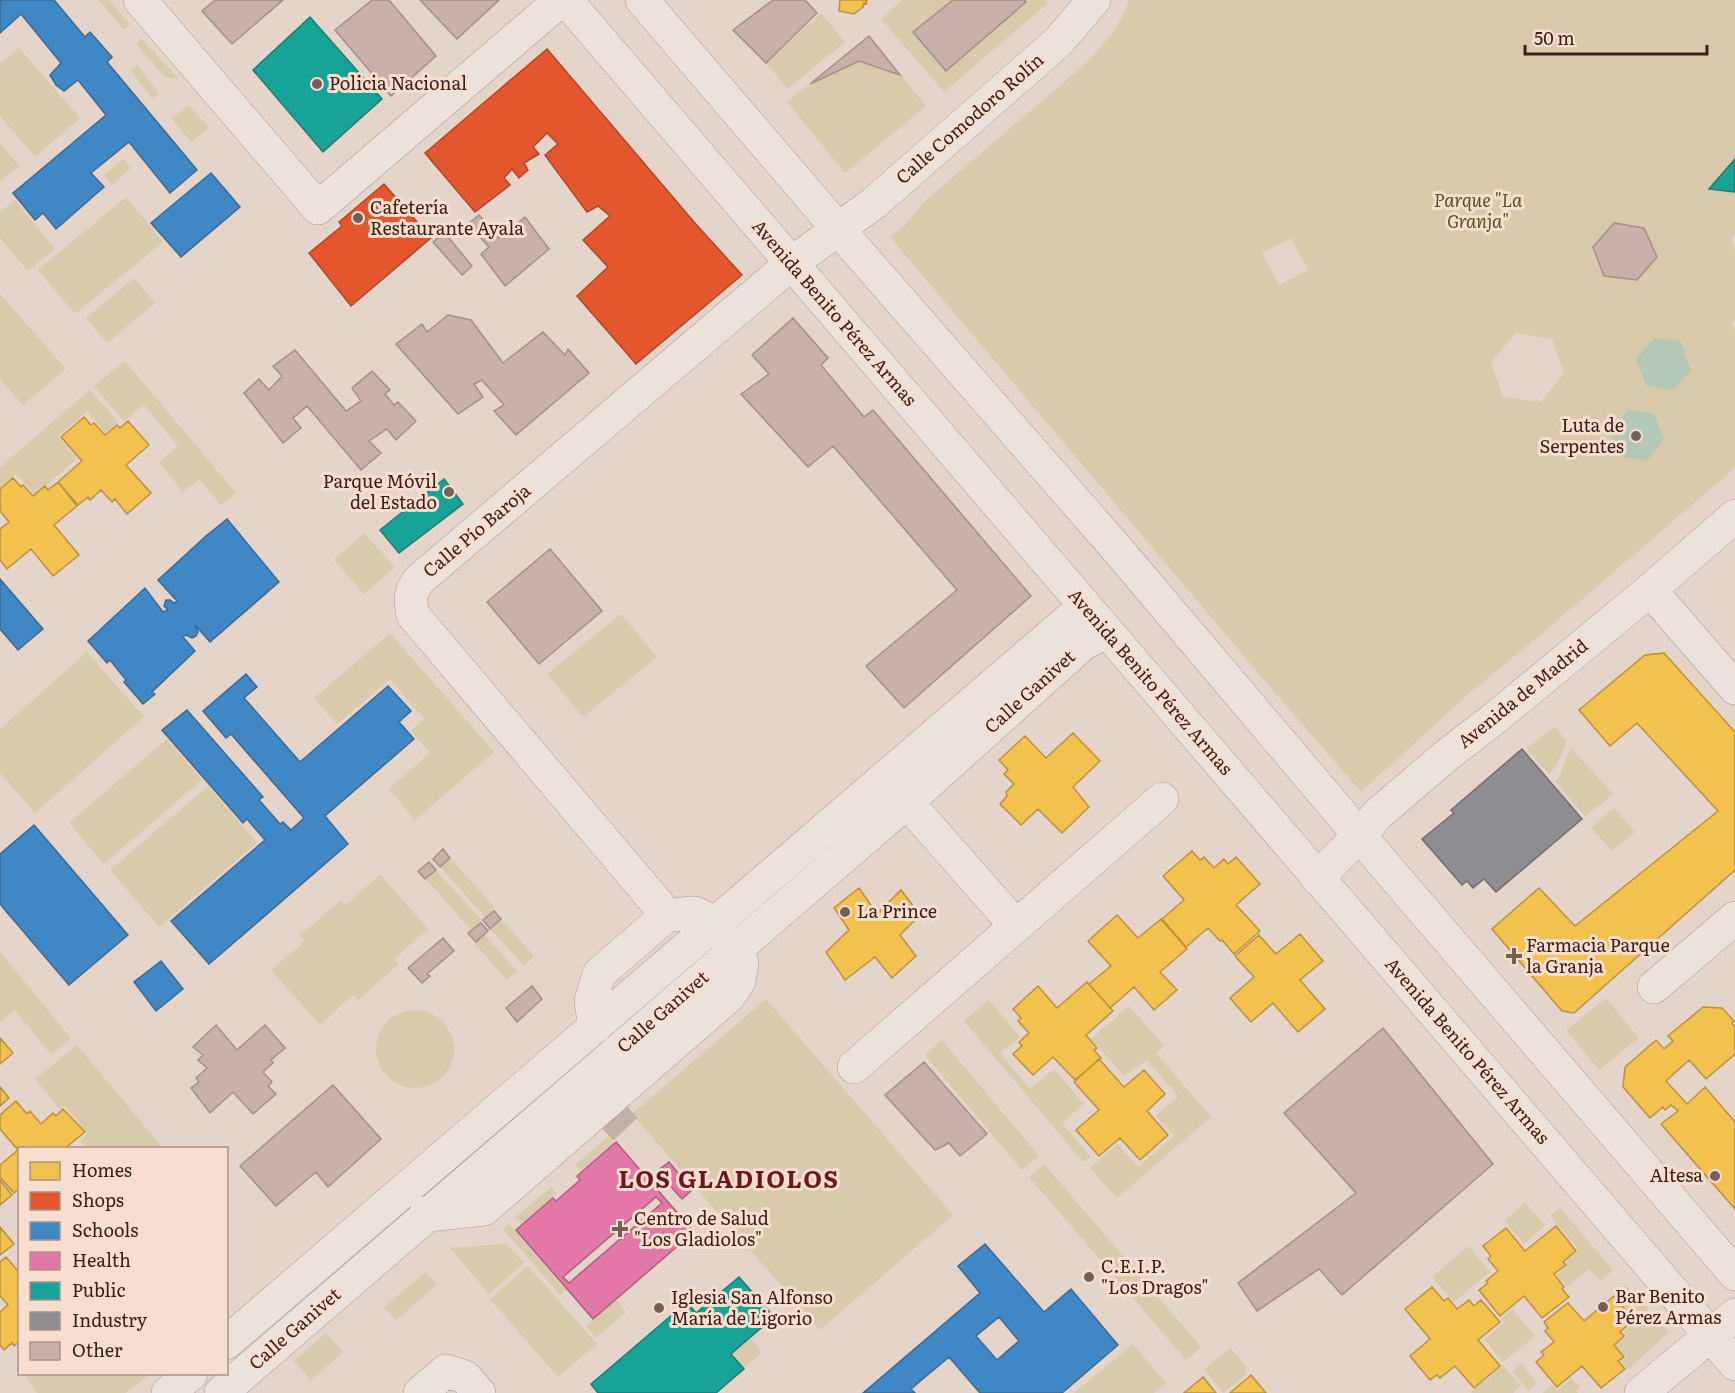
<svg xmlns="http://www.w3.org/2000/svg" width="1735" height="1393" viewBox="0 0 1735 1393" font-family="Literata,serif">
<style>
.green{fill:#d9caab;fill-rule:evenodd}
.water{fill:#b5c7b6}
.homes{fill:#f2c14e;stroke:#ba913f;stroke-width:1.5}
.shops{fill:#e4572e;stroke:#b14628;stroke-width:1.5}
.schools{fill:#3f88c5;stroke:#3d6992;stroke-width:1.5;fill-rule:evenodd}
.health{fill:#e377a8;stroke:#b05d7e;stroke-width:1.5;fill-rule:evenodd}
.public{fill:#17a398;stroke:#217c72;stroke-width:1.5}
.industry{fill:#8d8d92;stroke:#746c6e;stroke-width:1.5}
.building{fill:#cab0aa;stroke:#a58f89;stroke-width:1.5}
.lines{fill:none;stroke-linecap:round;stroke-linejoin:round}
.minor-tunnel{stroke:#c3b0a7;stroke-width:33;stroke-dasharray:33 16;stroke-linecap:butt}
.minor-casing{stroke:#aa9a94;stroke-width:34}
.minor{stroke:#ece2dc;stroke-width:33}
.poi-dot{fill:#755f58;stroke:#f8dece;stroke-width:2}
.labels{text-anchor:middle;stroke-width:6;stroke-linejoin:round;paint-order:stroke}
.poi-label{font-size:18px;fill:#39201b;stroke:#f8dece;text-anchor:start}
.street-label{font-size:18px;fill:#39201b;stroke:#f8dece}
.park-label{font-size:18px;font-style:italic;fill:#575220;stroke:#f8dece}
.district-label{font-size:24px;font-weight:bold;letter-spacing:1.5px;fill:#691721;stroke:#f8dece}
</style>
<rect width="100%" height="100%" fill="#e5d4ca"/>
<!-- green -->
<path class="green" d="M99 0H109L130 25 124 30Z
M902 0H1045L1048 3 944 92 881 19Z
M1129 0H1735V159L1710 189 1735 192V234L1732 239 1735 252V319L1732 323 1735 331V468L1544 632 1472 691 1361 792 1265 681 890 237 905 225 925 201 1084 65C1104 45 1120 26 1129 0ZM1614 223 1644 228 1657 257 1637 280 1604 276 1593 247ZM1291 238 1308 270 1279 285 1262 253ZM1516 333 1552 339 1564 373 1541 402 1503 397 1491 362Z
M821 13 845 42 788 89 766 63Z
M869 36 926 106 845 173 787 102Z
M141 38 179 79 165 77 136 44Z
M19 48 80 118 35 157 0 116V64Z
M138 65 159 94 152 99 131 70Z
M189 105 209 128 191 142 172 119Z
M0 143 19 166 0 181Z
M123 159 131 168 112 185 104 175Z
M126 197 163 242 75 314 38 270Z
M15 200 55 249 28 271 0 238V212Z
M134 278 155 303 107 343 86 318Z
M0 294 66 369 23 405 0 379Z
M125 361 236 493 221 505 199 479 183 492 159 462 178 446 144 405 124 421 94 386Z
M90 390 118 422 105 433 87 411 58 436 77 459 35 495 16 474 0 487V467Z
M364 533 395 567 364 594 334 560Z
M621 614 657 657 583 717 547 674Z
M390 633 494 752 415 820 389 789 430 753 411 731 424 719 390 679 337 724 314 698Z
M87 652 144 717 35 813 0 773V729Z
M1555 726 1567 742 1555 768 1549 774 1526 749Z
M167 739 202 780 104 864 69 823Z
M1571 748 1613 794 1585 817 1555 781 1559 777Z
M208 786 257 843 159 927 110 870Z
M1614 808 1635 832 1612 851 1591 828Z
M450 858 496 909 486 918 440 867Z
M436 870 482 921 472 931 426 879Z
M380 874 428 929 394 959 399 964 358 1000 353 995 320 1025 271 970 305 941 300 935 341 900 346 905Z
M501 919 534 956 524 966 490 929Z
M484 934 517 971 507 980 474 943Z
M0 952 71 1038 51 1055 15 1010 0 1022Z
M1606 998 1639 1038 1599 1070 1566 1030Z
M766 999 953 1215 820 1330 632 1114Z
M989 1000 1020 1037 1000 1053 1030 1089 1054 1069 1084 1104 1062 1123 1090 1157 1083 1162 964 1021Z
M1129 1006 1164 1046 1156 1053 1211 1117 1117 1198 1090 1168 1118 1144 1138 1167 1174 1136 1156 1116 1178 1096 1147 1060 1124 1076 1091 1039Z
M376 1049a39 39 0 1 1 78 0a39 39 0 1 1-78 0Z
M942 1040 1039 1156 1022 1170 925 1055Z
M77 1045 163 1148H87L80 1141 88 1134 65 1106 60 1109 35 1079Z
M609 1136 614 1142 581 1171 575 1165Z
M1044 1164 1201 1347 1186 1360 1029 1177Z
M551 1187 557 1194 522 1225 515 1217Z
M1525 1203 1545 1225 1524 1244 1504 1221Z
M1560 1208 1613 1270 1601 1281 1589 1269 1567 1287 1557 1275 1568 1265 1566 1261 1579 1250 1550 1216Z
M509 1224 566 1290 560 1295 503 1229Z
M507 1244 524 1263 489 1294 450 1248Z
M1468 1246 1490 1272 1454 1302 1432 1277Z
M528 1266 597 1344 558 1377 490 1299Z
M426 1272 437 1285 396 1320 384 1307Z
M1626 1285 1669 1332 1628 1370 1621 1361 1626 1357 1615 1345 1625 1336 1623 1333 1637 1320 1614 1295Z
M616 1300 626 1312 596 1338 586 1326Z
M1512 1309 1535 1336 1503 1362 1484 1339 1504 1323 1501 1318Z
M326 1333 343 1352 311 1380 294 1361Z
M751 1338 760 1349V1354L744 1368 733 1354Z
M1133 1344 1166 1383 1154 1393H1074Z
M1231 1348 1247 1368 1244 1371 1247 1375 1223 1393 1204 1369Z
M1521 1363 1537 1383 1528 1391 1512 1371Z
M1503 1365 1521 1386 1513 1393H1472L1471 1392Z
M24 1374H150L125 1393H37Z
M1571 1378 1580 1387 1576 1391 1578 1393H1543L1552 1385 1557 1391Z"/>
<!-- water -->
<path class="water" d="M1654 338 1680 341 1691 370 1672 391 1646 385 1636 359Z
M1628 410 1654 414 1664 439 1647 461 1620 456 1610 431Z"/>
<!-- homes -->
<path class="homes" d="M840 0H867L866 4 864 3 863 7 854 14 839 11Z
M84 417 91 425 94 423 105 435 117 425 120 428 128 421 149 445 126 465 151 493 127 514 115 499 112 502 101 490 90 500 88 497 78 505 58 482 82 461 61 437Z
M13 478 21 487 23 485 33 496 45 486 48 490 58 482 77 506 54 525 79 555 53 576 31 549 7 569 0 560V529L9 522 0 511V489Z
M1664 653 1735 732V870L1574 1013 1562 1011 1492 929 1539 888 1575 926 1718 811 1637 723 1610 746 1579 710 1645 655Z
M1073 733 1100 761 1073 787 1089 807 1062 833 1038 809 1021 825 1000 804 1007 796 1006 792 1014 784 1004 774 1008 770 999 760 1025 736 1046 758Z
M1192 851 1200 860 1204 857 1214 868 1224 859 1228 864 1236 857 1260 884 1236 905 1260 931 1234 954 1222 940 1220 941 1208 928 1186 947 1162 919 1184 900 1163 876Z
M859 888 877 914 901 890 920 915 900 935 916 956 892 978 875 957 845 980 826 952 849 930 834 908Z
M1117 915 1138 938 1161 919 1187 949 1160 972 1177 990 1154 1010 1134 987 1110 1008 1089 984 1111 966 1088 941Z
M1300 934 1323 961 1300 980 1325 1009 1298 1032 1273 1003 1251 1022 1230 998 1254 977 1235 956 1259 935 1276 954Z
M1087 982 1113 1011 1086 1035 1097 1048 1094 1050 1101 1058 1075 1080 1053 1057 1033 1075 1013 1054 1022 1046 1019 1042 1029 1033 1018 1021 1021 1018 1013 1009 1038 986 1057 1008Z
M1703 1007 1722 1008 1734 1021 1732 1023 1735 1027V1054L1706 1079 1689 1060 1666 1081 1687 1104 1705 1087 1735 1122V1209L1661 1124 1678 1111 1671 1105 1665 1110 1663 1107 1650 1118 1623 1087 1625 1067 1656 1040 1664 1049 1673 1041 1668 1036Z
M0 1038 13 1053 0 1064Z
M1099 1059 1124 1087 1144 1070 1165 1094 1147 1111 1168 1135 1140 1160 1120 1138 1099 1156 1076 1130 1099 1110 1074 1082Z
M0 1087 9 1098 0 1106Z
M16 1101 27 1114 30 1111 41 1124 53 1113 56 1116 63 1109 85 1132 65 1148H20V1188L14 1193 0 1177V1165L18 1150 0 1129V1115Z
M0 1180 12 1195 0 1205Z
M1556 1226 1576 1251 1563 1262 1566 1265 1554 1274 1564 1287 1562 1289 1569 1297 1542 1318 1524 1296 1500 1316 1479 1290 1488 1283 1486 1281 1498 1271 1488 1259 1491 1256 1483 1246 1506 1228 1525 1251Z
M0 1227 14 1244 0 1255Z
M6 1257 17 1270 20 1268V1341L14 1346 12 1343 4 1350 0 1345V1312L8 1305 0 1296V1262Z
M1432 1287 1444 1301 1448 1298 1457 1309 1469 1300 1474 1306 1481 1300 1500 1322 1478 1340 1500 1366 1474 1388 1455 1366 1440 1378 1437 1375 1430 1380 1410 1356 1430 1339 1405 1309Z
M1614 1296 1634 1320 1620 1332 1624 1336 1614 1345 1624 1357 1618 1361 1625 1369 1601 1388 1582 1366 1557 1387 1536 1362 1544 1355 1541 1352 1554 1342 1545 1331 1548 1328 1544 1322 1568 1303 1584 1321Z
M1251 1375 1266 1393H1230Z
M1203 1377 1216 1393H1184Z"/>
<!-- shops -->
<path class="shops" d="M547 49 694 222 742 275 636 364 577 296 608 267 583 240 610 216 598 206 587 212 545 155 558 144 547 133 533 147 539 154 524 163 528 170 519 178 512 169 504 178 510 185 475 212 425 153Z
M384 184 431 238 351 306 309 253 342 226 339 222Z"/>
<!-- schools -->
<path class="schools" d="M0 0H54L85 37 90 32 112 57 107 62 197 170 170 193 129 142 91 173 104 187 56 229 43 213 35 220 13 193 106 115 78 80 64 91 56 85 50 75 61 63 21 14 0 33Z
M211 173 240 207 181 257 151 223Z
M227 519 279 582 210 642 195 625 198 632 196 636 192 638 186 635 183 637 195 651 152 692 155 694 143 704 124 682 126 680 110 660 107 663 88 641 145 588 163 612 168 610 164 606 166 600H170L174 603 177 601 158 580 206 536Z
M0 579 43 629 18 650 0 629Z
M246 674 257 687 244 698 300 762 388 686 411 711 399 722 414 739 325 816 348 844 209 964 171 921 265 840 247 819 243 823 162 730 187 710 263 797 259 800 280 824 283 822 291 830 304 818 231 734 226 738 203 711Z
M34 825 128 935 69 985 0 904V854Z
M161 961 183 989 156 1011 134 982Z
M985 1244 1044 1312 1071 1289 1118 1345 1062 1393H980L949 1357 911 1389 915 1393H863L980 1293 958 1266ZM999 1317 1019 1341 997 1360 976 1336Z"/>
<!-- health -->
<path class="health" d="M616 1142 694 1232 593 1319 516 1230 553 1198 556 1201 580 1180 577 1176ZM656 1197 662 1203 569 1283 563 1277Z
M669 1162 692 1190 682 1199 657 1171Z"/>
<!-- public -->
<path class="public" d="M310 17 382 99 323 152 253 70Z
M1735 159V192L1709 189Z
M444 479 463 504 399 553 380 530Z
M739 1277 774 1317 731 1354 744 1369 716 1393H598L591 1384 687 1302 696 1313Z"/>
<!-- industry -->
<path class="industry" d="M1522 749 1582 819 1496 892 1484 879 1473 888 1467 881 1462 885 1422 839 1454 813 1451 810Z"/>
<!-- building -->
<path class="building" d="M215 0H283L232 44 202 11Z
M372 0H389L436 56 391 96 335 30Z
M420 0H499L457 39Z
M773 0H805L817 13 766 63 733 30Z
M953 0H1024L1026 2 946 71 913 32Z
M869 36 900 75 859 61 810 84Z
M479 215 499 238 525 217 549 249 505 286 481 254 489 247 468 224Z
M1614 223 1644 228 1657 257 1637 280 1604 276 1593 247Z
M444 232 472 266 462 275 433 242Z
M448 315 471 320 503 363 543 332 565 355 568 349 589 373 516 435 494 411 504 405 482 380 474 384 483 397 458 414 396 344 422 324 427 332Z
M793 318 828 358 821 365 864 417 873 410 1031 596 904 708 866 666 957 590 833 446 808 467 741 394 769 374 752 355Z
M295 350 346 411 361 401 352 388 372 371 390 390 385 394 394 405 398 402 416 421 396 440 387 429 369 441 381 453 361 470 307 406 293 418 301 428 283 443 244 393 259 379 269 390 282 376 273 366Z
M550 549 602 611 539 664 487 602Z
M443 849 450 858 440 867 433 859Z
M429 862 436 870 425 879 418 871Z
M494 911 501 919 490 929 483 920Z
M481 923 488 931 476 942 468 933Z
M443 938 454 951 427 974 430 976 422 983 408 968Z
M532 986 542 999 517 1022 506 1008Z
M216 1025 237 1050 265 1025 285 1048 271 1060 273 1063 263 1072 272 1082 268 1086 276 1094 253 1114 233 1092 210 1113 191 1088 199 1082 196 1078 207 1068 198 1060 203 1055 193 1047Z
M1383 1028 1493 1164 1342 1295 1319 1269 1257 1311 1238 1283 1356 1193 1284 1113Z
M924 1062 987 1134 960 1156 949 1143 935 1150 885 1095Z
M333 1085 381 1139 328 1187 316 1172 276 1206 240 1166Z"/>
<g class="lines">
<!-- minor-tunnel -->
<path class="minor-tunnel" d="M603 1105 631 1135"/>
<!-- minor casing -->
<g class="minor-casing">
<path id="minor" d="M140 0 318 208 561 0
M566 0 1735 1364
M642 0 838 229 1117 549 1387 868 1735 1274
M1650 590 1735 688
M892 785 1016 926
M1317 878 1360 835 1378 814 1447 755 1495 718 1650 590 1735 516
M667 915 413 615C410 600 409 593 419 580L792 263 874 203 1058 42 1094 0
M1654 987 1735 918
M854 1067 1162 799
M426 1213 428 1215 484 1209 729 996 739 981 742 963 736 949 715 923 695 913 667 915 599 974 591 1001 595 1027
M226 1343 1085 606
M168 1393 191 1374
M221 1393 907 802 1084 643 1106 632
M420 1393 446 1371 465 1377 479 1393
M1641 1393 1735 1315"/>
</g>
<!-- minor -->
<use href="#minor" class="minor"/>
</g>
<!-- markers -->
<g class="poi-dot">
<circle cx="317" cy="84" r="6"/>
<circle cx="358" cy="218" r="6"/>
<circle cx="1636" cy="436" r="6"/>
<circle cx="449" cy="492" r="6"/>
<circle cx="845" cy="912" r="6"/>
<path d="M1511 947h6v6h6v6h-6v6h-6v-6h-6v-6h6z"/>
<circle cx="1715" cy="1176" r="6"/>
<path d="M617 1220h6v6h6v6h-6v6h-6v-6h-6v-6h6z"/>
<circle cx="1089" cy="1277" r="6"/>
<circle cx="1603" cy="1307" r="6"/>
<circle cx="659" cy="1308" r="6"/>
</g>
<g class="labels">
<!-- poi labels -->
<g class="poi-label">
<text x="329" y="90">Policia Nacional</text>
<text x="370" y="214">Cafetería<tspan x="370" dy="21">Restaurante Ayala</tspan></text>
<text x="1624" y="432" text-anchor="end">Luta de<tspan x="1624" dy="21">Serpentes</tspan></text>
<text x="437" y="488" text-anchor="end">Parque Móvil<tspan x="437" dy="21">del Estado</tspan></text>
<text x="857" y="918">La Prince</text>
<text x="1526" y="952">Farmacia Parque<tspan x="1526" dy="21">la Granja</tspan></text>
<text x="1703" y="1182" text-anchor="end">Altesa</text>
<text x="634" y="1225">Centro de Salud<tspan x="634" dy="21">"Los Gladiolos"</tspan></text>
<text x="1101" y="1273">C.E.I.P.<tspan x="1101" dy="21">"Los Dragos"</tspan></text>
<text x="1615" y="1303">Bar Benito<tspan x="1615" dy="21">Pérez Armas</tspan></text>
<text x="671" y="1304">Iglesia San Alfonso<tspan x="671" dy="21">María de Ligorio</tspan></text>
</g>
<!-- street labels -->
<g class="street-label">
<text transform="translate(970 119) rotate(-41)" y="6">Calle Comodoro Rolín</text>
<text transform="translate(834 313) rotate(49)" y="6">Avenida Benito Pérez Armas</text>
<text transform="translate(477 531) rotate(-40)" y="6">Calle Pío Baroja</text>
<text transform="translate(1150 682) rotate(49)" y="6">Avenida Benito Pérez Armas</text>
<text transform="translate(1030 692) rotate(-42)" y="6">Calle Ganivet</text>
<text transform="translate(1523 694) rotate(-39)" y="6">Avenida de Madrid</text>
<text transform="translate(663 1012) rotate(-41)" y="6">Calle Ganivet</text>
<text transform="translate(1467 1051) rotate(49)" y="6">Avenida Benito Pérez Armas</text>
<text transform="translate(295 1329) rotate(-41)" y="6">Calle Ganivet</text>
</g>
<!-- park labels -->
<g class="park-label">
<text x="1478" y="207">Parque "La<tspan x="1478" dy="21">Granja"</tspan></text>
</g>
<!-- district labels -->
<g class="district-label">
<text x="729" y="1188">LOS GLADIOLOS</text>
</g>
</g>
<!-- legend -->
<rect x="18" y="1147" width="210" height="228" fill="#f8dece" stroke="#ac9286" stroke-width="1.5"/>
<rect x="30" y="1162" width="30" height="18" fill="#f2c14e" stroke="#ac9286" stroke-width="1.5"/>
<text x="72" y="1177" font-size="18" fill="#39201b">Homes</text>
<rect x="30" y="1192" width="30" height="18" fill="#e4572e" stroke="#ac9286" stroke-width="1.5"/>
<text x="72" y="1207" font-size="18" fill="#39201b">Shops</text>
<rect x="30" y="1222" width="30" height="18" fill="#3f88c5" stroke="#ac9286" stroke-width="1.5"/>
<text x="72" y="1237" font-size="18" fill="#39201b">Schools</text>
<rect x="30" y="1252" width="30" height="18" fill="#e377a8" stroke="#ac9286" stroke-width="1.5"/>
<text x="72" y="1267" font-size="18" fill="#39201b">Health</text>
<rect x="30" y="1282" width="30" height="18" fill="#17a398" stroke="#ac9286" stroke-width="1.5"/>
<text x="72" y="1297" font-size="18" fill="#39201b">Public</text>
<rect x="30" y="1312" width="30" height="18" fill="#8d8d92" stroke="#ac9286" stroke-width="1.5"/>
<text x="72" y="1327" font-size="18" fill="#39201b">Industry</text>
<rect x="30" y="1342" width="30" height="18" fill="#cab0aa" stroke="#ac9286" stroke-width="1.5"/>
<text x="72" y="1357" font-size="18" fill="#39201b">Other</text>
<!-- scale -->
<path d="M1525 45v9h182v-9" fill="none" stroke="#39201b" stroke-width="3"/>
<text x="1534" y="45" font-size="18" fill="#39201b" stroke="#f8dece" stroke-width="4.5" paint-order="stroke">50 m</text>
</svg>
